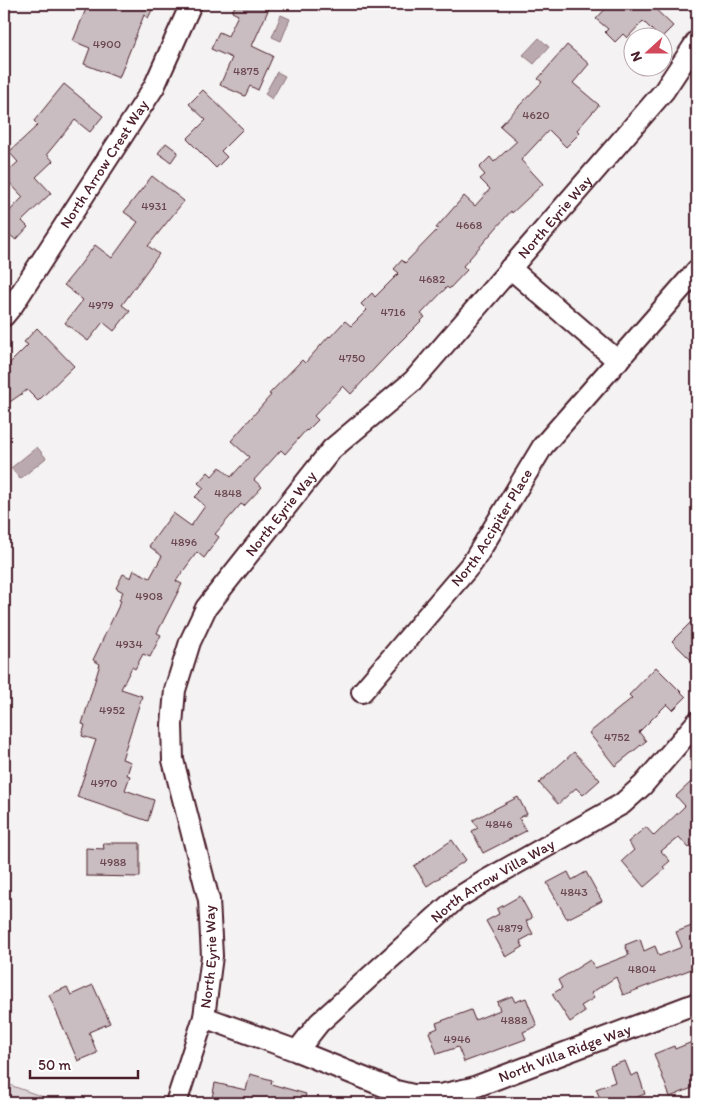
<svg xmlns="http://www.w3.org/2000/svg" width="701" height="1107" viewBox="0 0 701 1107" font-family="Itim,sans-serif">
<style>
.green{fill:#dbd2d5;stroke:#927880}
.water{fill:#baa9ae;stroke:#8d727a}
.building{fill:#cabdc1;stroke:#4a1f2b}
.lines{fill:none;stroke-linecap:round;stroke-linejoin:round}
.minor-casing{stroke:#4a1f2b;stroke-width:24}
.minor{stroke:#fff;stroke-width:20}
.labels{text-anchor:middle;stroke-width:4.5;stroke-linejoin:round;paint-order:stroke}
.number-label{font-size:12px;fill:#6a4650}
.street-label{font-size:15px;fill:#4a1f2b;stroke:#fff}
</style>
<rect width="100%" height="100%" fill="#f4f2f2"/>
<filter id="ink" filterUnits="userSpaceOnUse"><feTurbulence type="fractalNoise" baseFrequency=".02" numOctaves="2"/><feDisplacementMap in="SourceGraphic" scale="10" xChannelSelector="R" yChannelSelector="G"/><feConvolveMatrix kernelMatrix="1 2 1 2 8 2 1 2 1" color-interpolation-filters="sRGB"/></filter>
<g filter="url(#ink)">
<!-- green -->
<path class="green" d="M4 1083 60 1103H4Z"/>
<!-- water -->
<path class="water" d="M281 15 290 19 281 41 272 37Z
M539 38 549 47 534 64 523 55Z
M277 72 285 76 272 99 265 94Z
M37 447 46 458 20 479 11 468Z"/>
<!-- building -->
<path class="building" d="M88 4H155L148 18 144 15 119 78 84 64 90 48 73 41Z
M236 4H271L252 46 273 56 258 90 250 86 245 96 220 85 232 58 211 49 219 32 228 36 238 15 232 12Z
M610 4H650L673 26 661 38H660L643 21 627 38 623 34 615 42 605 32 608 29 596 19Z
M567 45 589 64 573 83 599 105 577 130 580 133 566 147 549 130 521 160 543 184 512 213 511 211 463 266 467 270 449 289 447 287 421 314 425 317 387 355 351 394 343 386 314 416 318 420 307 431 306 430 285 454 281 450 254 480 262 487 244 506 241 504 215 534 219 537 204 558 197 552 176 581 182 584 157 633 161 635 150 657 143 654 135 669 132 667 121 689 142 696 122 759 131 762 127 775 130 776 125 790 154 800 148 821 77 797 96 740 82 736 85 725 82 724 100 664 93 660 121 601 119 600 123 592 116 588 123 574 131 578 134 570 150 578 162 556 149 546 173 513 191 526 205 506 195 497 204 488 198 483 208 472 212 476 220 467 231 477 249 457 231 441 271 395 269 394 302 360 305 363 329 336 330 337 345 321 351 326 367 310 361 304 372 293 375 297 399 273 394 269 402 260 405 263 438 229 436 228 464 196 475 206 490 189 480 179 485 175 479 168 490 157 494 162 517 141 500 126 542 82 538 79Z
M64 84 103 116 90 132 75 120 47 154 53 161 36 177 51 193 22 221 28 227 16 240 4 230V217L23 197 4 177V175L18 162 9 152 38 125 34 121Z
M203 90 243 129 221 151 227 157 216 168 187 139 206 120 189 104Z
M166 143 178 152 171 162 158 153Z
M152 176 184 201 148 246 159 254 122 305 130 311 114 331 103 322 88 341 65 323 83 300 64 285 77 269 95 245 112 258 138 222 124 212Z
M37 328 74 366 38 401 27 390 4 406V369L28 345 24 342Z
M697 616V666L672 641Z
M656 667 686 697 673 710 667 704 639 732 646 741 615 766 589 733 632 698 629 695Z
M574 752 600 780 583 795 576 788 558 804 539 783Z
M691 782 697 788V840L689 848 679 837 661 851 670 861 663 867 665 869 644 887 622 861 634 850 628 842 646 827 654 836 685 806 676 796Z
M518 797 527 814 519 818 526 831 483 853 472 831 478 828 473 820Z
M452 840 466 860 427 886 414 866Z
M103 843H140V877L86 876V848L104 849Z
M568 872 572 880 586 872 602 901 567 919 547 883Z
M520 896 532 918 526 921 533 934 520 941 523 947 506 957 486 921 499 914 497 909Z
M697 924V967L623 995 616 977 591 993 594 998 581 1006 585 1012 570 1022 552 994 562 988 558 980 590 960 595 968 629 955 625 945 640 939 644 951 655 946 659 956 682 947 676 932Z
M93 985 110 1023 89 1032 97 1053 78 1061 49 995 67 987 71 995Z
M512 996 515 1002 526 998 537 1026 523 1032 526 1039 464 1062 458 1047 437 1054 429 1032 438 1028 436 1023 471 1010 475 1020 500 1010 497 1002Z
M697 1040V1086L670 1097 654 1054 674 1046 675 1049Z
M625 1061 631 1076 638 1073 645 1094 637 1097 639 1103H602L596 1089 615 1082 610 1066Z
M250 1074 272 1080 271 1084 306 1094 303 1103H211L215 1083 246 1090Z"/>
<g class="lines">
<!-- minor casing -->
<g class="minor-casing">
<g id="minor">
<path d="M510 268 618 361"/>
<path id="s1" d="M4 316 13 305 154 87 191 4"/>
<path id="s2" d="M362 692 473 562 543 446 697 270"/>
<path id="s3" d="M204 1017 297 1051 396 1091 413 1095H440L472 1088 697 1003"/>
<path id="s4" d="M297 1051 319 1023 456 899 485 881 622 804 643 785 697 722"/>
<path id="s5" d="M176 1103 204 1017 212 956 209 900 173 760 172 725 175 690 190 642 206 608 332 449 413 381 664 91 697 41"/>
</g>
</g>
<!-- minor -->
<use href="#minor" class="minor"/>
</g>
</g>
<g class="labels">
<!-- number labels -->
<g class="number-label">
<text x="107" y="48">4900</text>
<text x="246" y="75">4875</text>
<text x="536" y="119">4620</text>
<text x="154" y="210">4931</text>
<text x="469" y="229">4668</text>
<text x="432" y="283">4682</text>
<text x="101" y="309">4979</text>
<text x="393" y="316">4716</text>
<text x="352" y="362">4750</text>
<text x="228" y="497">4848</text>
<text x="184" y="546">4896</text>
<text x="149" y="600">4908</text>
<text x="129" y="648">4934</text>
<text x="112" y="714">4952</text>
<text x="617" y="741">4752</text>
<text x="104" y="787">4970</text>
<text x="499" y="828">4846</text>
<text x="113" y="866">4988</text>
<text x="574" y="896">4843</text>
<text x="510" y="932">4879</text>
<text x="642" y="973">4804</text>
<text x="514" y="1024">4888</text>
<text x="457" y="1043">4946</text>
</g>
<!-- street labels -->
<g class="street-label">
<text dy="5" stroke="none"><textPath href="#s1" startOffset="182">North Arrow Crest Way</textPath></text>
<text dy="5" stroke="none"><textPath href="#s5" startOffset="1036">North Eyrie Way</textPath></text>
<text dy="5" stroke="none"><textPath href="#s5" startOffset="631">North Eyrie Way</textPath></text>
<text dy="5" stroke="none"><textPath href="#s2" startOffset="210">North Accipiter Place</textPath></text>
<text dy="5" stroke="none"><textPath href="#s4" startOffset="261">North Arrow Villa Way</textPath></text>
<text dy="5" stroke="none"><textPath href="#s5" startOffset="151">North Eyrie Way</textPath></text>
<text dy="5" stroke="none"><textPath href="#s3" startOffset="382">North Villa Ridge Way</textPath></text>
</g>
</g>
<!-- margin -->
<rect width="701" height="1107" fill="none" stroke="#fff" stroke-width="20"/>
<rect x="10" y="10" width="681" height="1087" fill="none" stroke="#4a1f2b" stroke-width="2" filter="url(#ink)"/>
<!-- north arrow -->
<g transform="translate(648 52) rotate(249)"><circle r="24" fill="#ffffff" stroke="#b7a5aa"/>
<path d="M0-4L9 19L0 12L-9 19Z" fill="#d1495b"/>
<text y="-8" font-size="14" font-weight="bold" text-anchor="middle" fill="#4a1f2b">N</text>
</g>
<!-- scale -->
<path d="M30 1070v8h108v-8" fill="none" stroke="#4a1f2b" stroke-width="2.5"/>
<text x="38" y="1070" font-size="15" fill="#4a1f2b" stroke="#ffffff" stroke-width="4" paint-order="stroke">50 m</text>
</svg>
